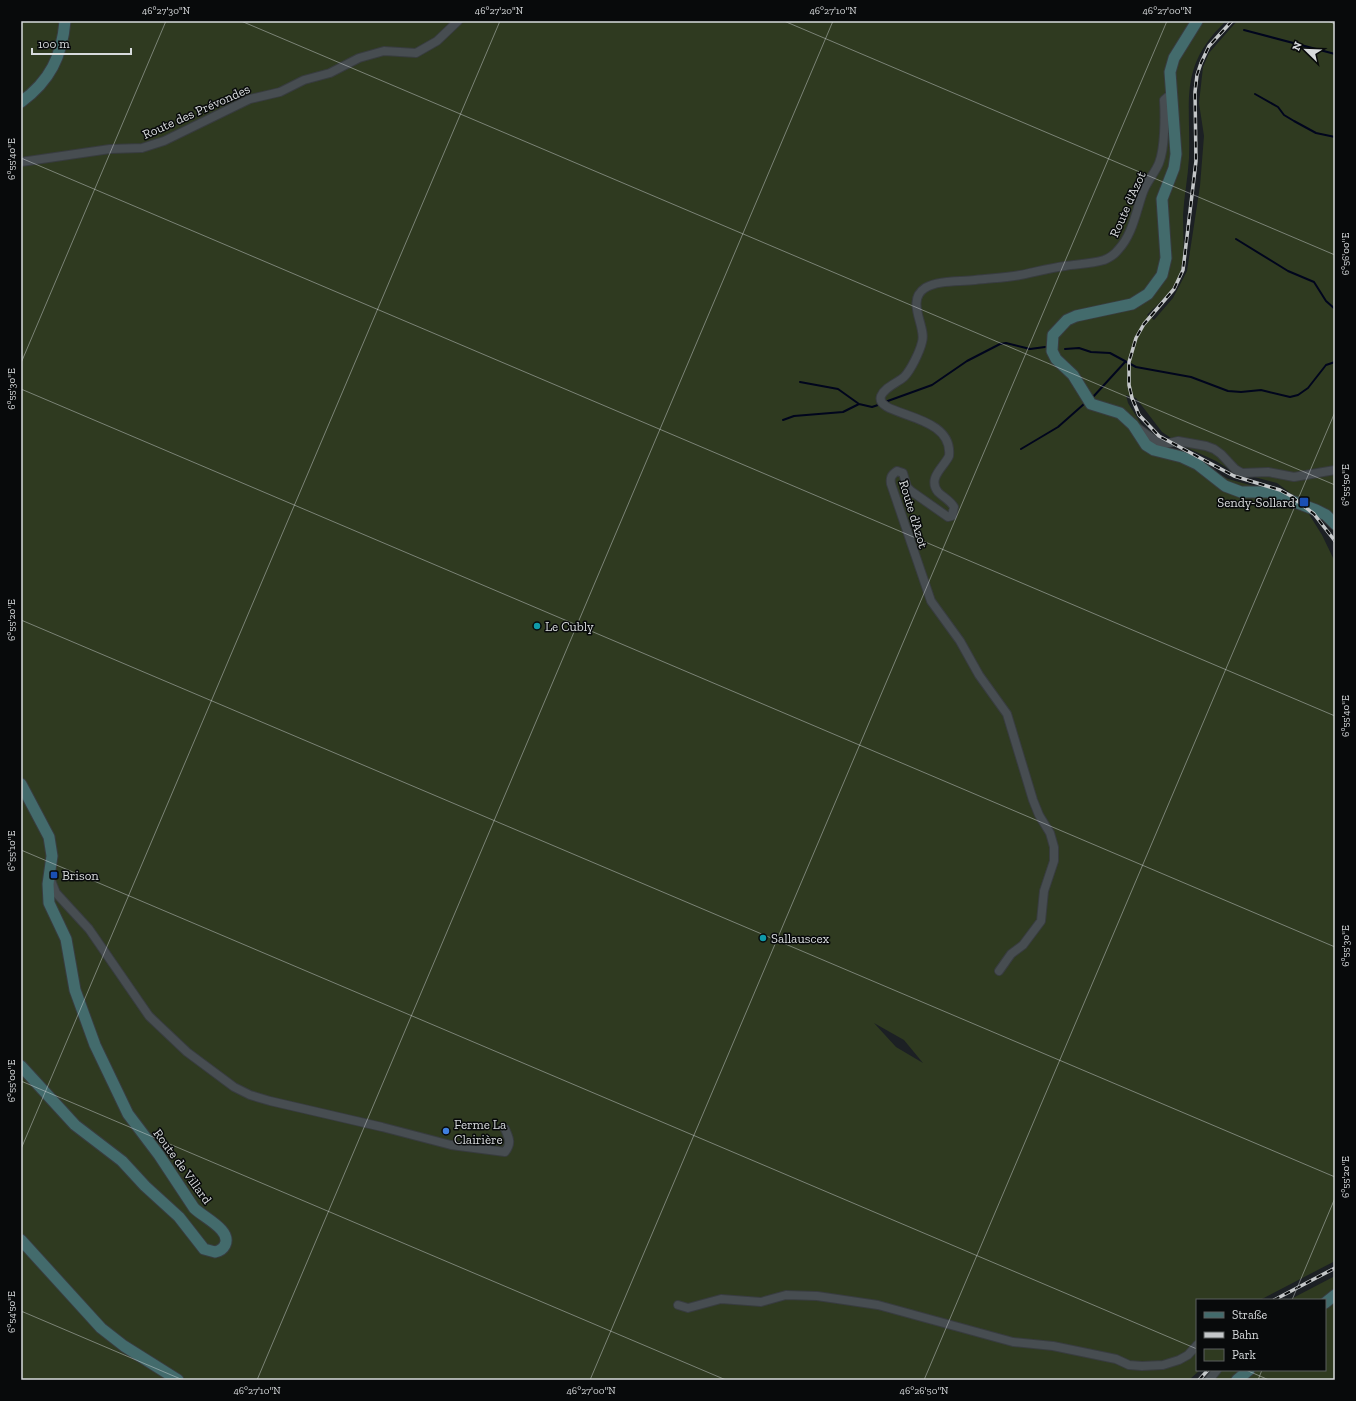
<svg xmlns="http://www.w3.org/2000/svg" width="1356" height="1401" viewBox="0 0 1356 1401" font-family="'Zilla Slab',serif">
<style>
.green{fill:#2f3a20;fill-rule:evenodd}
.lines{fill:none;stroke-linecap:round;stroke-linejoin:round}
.stream{stroke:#00051d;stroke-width:2}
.street-casing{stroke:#383c3f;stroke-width:10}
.secondary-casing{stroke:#383c3f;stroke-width:13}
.street{stroke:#474d51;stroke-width:8}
.secondary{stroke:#436b6c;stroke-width:11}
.rail-casing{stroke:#c4c7c9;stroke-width:3.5}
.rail{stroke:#080a0b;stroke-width:2;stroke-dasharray:6;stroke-linecap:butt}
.ticks{fill:none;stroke:#d8dbdd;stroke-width:1;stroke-opacity:0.45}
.transit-dot{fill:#1a4fb4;stroke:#080a0b;stroke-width:1.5}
.culture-dot{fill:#0f9aa8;stroke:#080a0b;stroke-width:1.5}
.shop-dot{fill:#3f7fe0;stroke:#080a0b;stroke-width:1.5}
.labels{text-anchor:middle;stroke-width:3;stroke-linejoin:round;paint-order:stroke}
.street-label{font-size:13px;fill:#d8dbdd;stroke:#080a0b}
.poi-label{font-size:13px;fill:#d8dbdd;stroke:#080a0b;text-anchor:start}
.neatline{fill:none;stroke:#d8dbdd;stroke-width:1.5}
.ticks-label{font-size:10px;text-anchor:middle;fill:#d8dbdd}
</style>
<rect width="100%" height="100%" fill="#1c2024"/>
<!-- green -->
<path class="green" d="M21 21H1226C1178 67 1191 99 1189 158 1188 177 1184 196 1183 215 1183 233 1185 252 1181 270 1177 288 1160 302 1147 315L1154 320 1173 298 1187 271 1200 186 1204 136 1199 103 1203 67 1209 53 1237 21H1335V533L1322 517 1277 483 1232 471 1216 461 1183 446 1162 432 1136 398 1126 395 1128 403 1143 427 1168 447 1177 450 1228 479 1279 493 1259 504 1307 511 1322 535 1335 562V1261L1260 1300H1197V1370H1200L1189 1380H21ZM874 1023 904 1040 923 1063 896 1047Z
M1335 1276V1380H1206L1214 1370H1325V1300H1289Z"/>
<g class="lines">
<!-- stream -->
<path class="stream" d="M1244 30 1335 54
M1255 94 1278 107 1284 115 1294 121 1316 133 1335 137
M1236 239 1288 271 1314 282 1326 301 1335 309
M1065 349 1079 348 1091 352 1110 353 1136 367 1191 377 1228 391 1241 392 1261 390 1290 397 1298 395 1308 388 1326 365 1335 362
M800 382 838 389 859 404
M1093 397 1125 362
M885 402 932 385 967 361 1000 344 1006 343 1030 349 1045 347
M783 420 794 416 843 412 859 404 872 407 878 405
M1021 449 1058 427 1084 404"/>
<!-- street casing -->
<g class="street-casing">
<path id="street" d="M21 162 110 149 142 148 164 141 250 99 280 92 304 80 330 73 359 58 384 51 416 53 437 41 458 21
M1135 426 1157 442 1165 444 1178 441 1206 446 1214 449 1221 454 1235 469 1242 473 1268 472 1294 477 1335 470
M50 878 56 893 89 929 149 1016 187 1052 234 1087 250 1095 270 1101 382 1127 451 1145 505 1152C512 1143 509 1138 505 1129
M999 971 1011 954 1023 945 1041 921 1044 891 1054 861V847L1050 833 1039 815 1033 800 1007 714 979 675 960 641 931 601 891 484C890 478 891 475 897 471L903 473 907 487 911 491 948 517 952 516 954 507C950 500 943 497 938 492 927 478 944 467 949 456 954 412 874 417 881 396 885 387 897 383 904 377 911 370 920 351 922 342 927 327 905 301 925 288 938 280 960 282 975 280 990 278 1005 278 1020 275 1035 272 1050 268 1065 266 1077 264 1091 264 1104 260 1109 258 1115 254 1118 250 1133 234 1136 211 1143 192 1147 181 1155 173 1159 163 1165 148 1165 116 1164 100L1172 93
M678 1305 688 1308 721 1299 761 1302 786 1295 817 1296 878 1305 1013 1342 1053 1346 1116 1359 1129 1365 1142 1366 1163 1365 1179 1360 1188 1355 1197 1345
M1209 1380 1217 1370"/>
</g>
<!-- secondary casing -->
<g class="secondary-casing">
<path id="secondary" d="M1197 21 1174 58 1170 72 1176 154 1174 168 1162 199 1166 258 1162 275 1148 294 1132 304 1076 316 1067 320 1053 335 1052 351 1056 359 1073 375 1091 404 1120 413 1133 425 1146 445 1154 450 1182 457 1197 464 1225 486 1241 492H1268L1316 510 1326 515 1335 524
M21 102C50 81 62 56 65 21
M21 784 49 837 52 856 48 884 49 903 66 939 75 990 95 1045 128 1114 159 1155 194 1208C204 1218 232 1230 225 1245 223 1249 220 1251 215 1252L204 1249 179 1217 145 1186 122 1161 75 1125 21 1066
M21 1240 101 1328 124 1346 178 1380
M1325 1303 1335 1295
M1237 1380 1249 1370"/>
</g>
<!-- street -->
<use href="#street" class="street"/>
<!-- secondary -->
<use href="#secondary" class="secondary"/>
<!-- rail casing -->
<g class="rail-casing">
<path id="rail" d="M1232 21 1209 46 1201 63 1197 75 1195 92 1196 161 1183 270 1174 289 1144 324 1136 338 1129 362V385L1132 398 1139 415 1159 436 1234 476 1280 490 1291 496 1314 514 1335 541
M1274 1300 1335 1268
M1199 1380 1208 1370"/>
</g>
<!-- rail -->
<use href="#rail" class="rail"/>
</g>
<!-- ticks -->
<path class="ticks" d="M241 21 1335 485M784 21 1335 255M1328 21 1335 24M21 158 1335 716M21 363 166 21M21 389 1335 947M21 620 1335 1177M21 850 1197 1349M21 1081 726 1380M21 1149 500 21M1292 1300 1335 1198M21 1311 183 1380M1246 1370 1269 1380M257 1380 833 21M590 1380 1167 21M924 1380 1335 412M1258 1380 1262 1370"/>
<!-- markers -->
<g class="transit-dot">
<rect x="1299" y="497" width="10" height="10" rx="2"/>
<rect x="50" y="871" width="8" height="8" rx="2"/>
</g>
<g class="culture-dot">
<circle cx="537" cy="626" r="4"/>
<circle cx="763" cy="938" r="4"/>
</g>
<circle class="shop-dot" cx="446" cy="1131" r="4"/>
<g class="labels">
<!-- street labels -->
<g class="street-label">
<text transform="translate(196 111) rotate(-24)" y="5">Route des Prévondes</text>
<text transform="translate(1127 204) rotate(-66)" y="5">Route d'Azot</text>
<text transform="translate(914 514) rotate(73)" y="5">Route d'Azot</text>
<text transform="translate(183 1166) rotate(54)" y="5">Route de Villard</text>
</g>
<!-- poi labels -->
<g class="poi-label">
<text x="1295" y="507" text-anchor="end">Sendy-Sollard</text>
<text x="545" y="631">Le Cubly</text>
<text x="62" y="880">Brison</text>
<text x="771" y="943">Sallauscex</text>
<text x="454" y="1129">Ferme La<tspan x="454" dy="15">Clairière</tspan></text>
</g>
</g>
<!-- border -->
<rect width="1356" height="1401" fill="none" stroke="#080a0b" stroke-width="44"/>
<!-- legend -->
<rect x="1196" y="1299" width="130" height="72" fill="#080a0b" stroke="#5b5e5f"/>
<rect x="1204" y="1312" width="20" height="6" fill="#436b6c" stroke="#5b5e5f"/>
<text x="1232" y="1319" font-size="12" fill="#d8dbdd">Straße</text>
<rect x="1204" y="1332" width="20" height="6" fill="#c4c7c9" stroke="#5b5e5f"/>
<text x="1232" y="1339" font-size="12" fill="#d8dbdd">Bahn</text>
<rect x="1204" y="1349" width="20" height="12" fill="#2f3a20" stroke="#5b5e5f"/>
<text x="1232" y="1359" font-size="12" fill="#d8dbdd">Park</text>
<!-- north arrow -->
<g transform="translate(1306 50) rotate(293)" stroke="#080a0b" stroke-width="3" paint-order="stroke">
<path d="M0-3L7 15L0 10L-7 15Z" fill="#d8dbdd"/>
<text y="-6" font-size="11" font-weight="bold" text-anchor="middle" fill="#d8dbdd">N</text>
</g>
<!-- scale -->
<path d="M32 48v6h99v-6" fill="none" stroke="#d8dbdd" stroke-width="2"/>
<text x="38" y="48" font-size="12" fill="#d8dbdd" stroke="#080a0b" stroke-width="3" paint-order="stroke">100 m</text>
<rect x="22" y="22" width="1312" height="1357" class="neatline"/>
<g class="ticks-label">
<text x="166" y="14">46°27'30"N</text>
<text x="499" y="14">46°27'20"N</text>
<text x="833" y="14">46°27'10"N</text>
<text x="1167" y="14">46°27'00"N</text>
<text transform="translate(11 159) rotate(-90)" y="4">6°55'40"E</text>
<text transform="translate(1345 254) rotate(-90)" y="4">6°56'00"E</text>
<text transform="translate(11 389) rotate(-90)" y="4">6°55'30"E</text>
<text transform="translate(1345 485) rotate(-90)" y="4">6°55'50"E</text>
<text transform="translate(11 620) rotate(-90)" y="4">6°55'20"E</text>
<text transform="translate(1345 716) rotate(-90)" y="4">6°55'40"E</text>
<text transform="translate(11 851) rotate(-90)" y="4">6°55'10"E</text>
<text transform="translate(1345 946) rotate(-90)" y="4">6°55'30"E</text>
<text transform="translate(11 1081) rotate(-90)" y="4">6°55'00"E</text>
<text transform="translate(1345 1177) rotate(-90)" y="4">6°55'20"E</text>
<text transform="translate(11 1312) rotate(-90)" y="4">6°54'50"E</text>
<text x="257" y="1394">46°27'10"N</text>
<text x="591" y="1394">46°27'00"N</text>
<text x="924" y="1394">46°26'50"N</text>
</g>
</svg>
